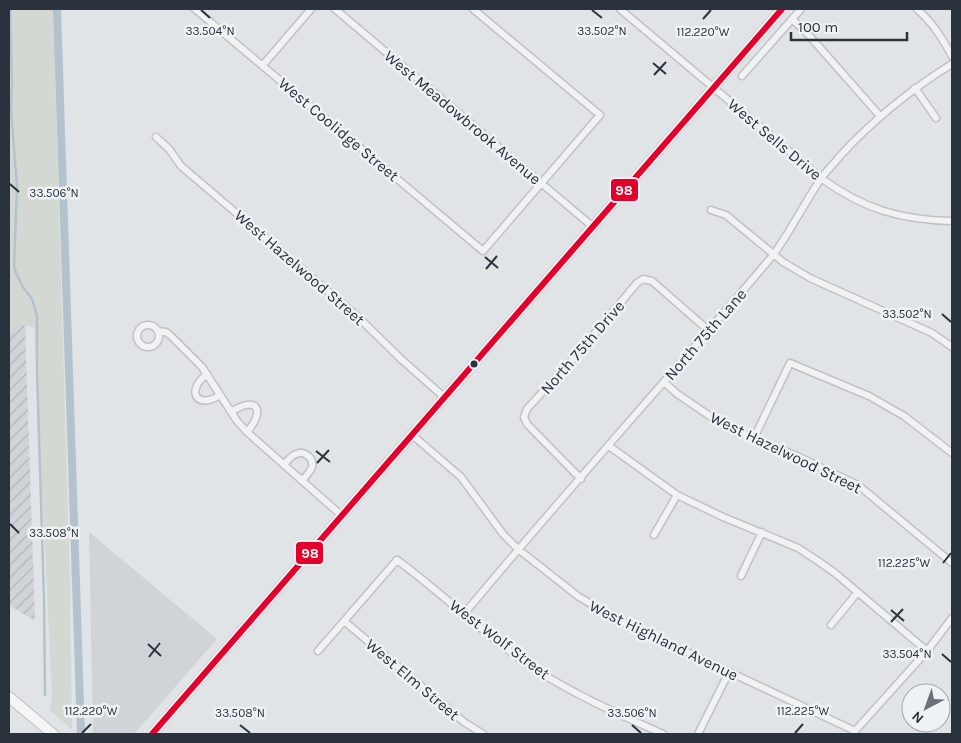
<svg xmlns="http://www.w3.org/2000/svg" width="961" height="743" viewBox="0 0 961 743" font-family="Karla,sans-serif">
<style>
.built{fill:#d0d4d9}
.industrial{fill:url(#industrial-furrows)}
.park{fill:#d3d9d2}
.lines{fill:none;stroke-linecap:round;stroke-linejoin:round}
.stream{stroke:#b3c3ce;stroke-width:2.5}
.canal{stroke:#b3c3ce;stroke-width:8}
.street-casing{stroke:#c0c2c4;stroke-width:9}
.secondary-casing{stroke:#c0c2c4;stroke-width:11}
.primary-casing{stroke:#bec1c3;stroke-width:12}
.street{stroke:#f0f2f3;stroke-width:6}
.secondary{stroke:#f5f5f6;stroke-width:9}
.primary{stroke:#f5f5f6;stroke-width:10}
.bus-1-casing{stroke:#eff2f5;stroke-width:10}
.bus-1{stroke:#e4002b;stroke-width:6}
.ticks{fill:none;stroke:#2a333d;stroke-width:2}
.bus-dot{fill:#2a333d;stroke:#eff2f5;stroke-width:2}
.labels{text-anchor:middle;stroke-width:5;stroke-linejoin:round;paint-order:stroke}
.street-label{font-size:16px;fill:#2a333d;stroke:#eff2f5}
.ticks-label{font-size:12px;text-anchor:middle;fill:#2a333d;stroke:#eff2f5;stroke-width:5;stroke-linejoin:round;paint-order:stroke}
.line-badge{stroke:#eff2f5;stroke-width:2}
.badge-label{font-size:14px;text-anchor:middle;font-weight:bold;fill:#fff}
</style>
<defs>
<pattern id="industrial-furrows" width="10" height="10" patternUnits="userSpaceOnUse" patternTransform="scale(1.25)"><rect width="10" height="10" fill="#d0d4d9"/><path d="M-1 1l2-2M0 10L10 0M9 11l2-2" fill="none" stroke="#b3b6bb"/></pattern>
</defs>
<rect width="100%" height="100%" fill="#e1e4e6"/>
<!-- built -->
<path class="built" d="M89 532 217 639 134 734H93Z"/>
<!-- industrial -->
<path class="industrial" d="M19 321 25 326 35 621 9 605V332Z"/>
<!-- park -->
<path class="park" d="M9 9H53L70 580 72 730 50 710 52 696 34 327 25 326 19 321 9 332Z"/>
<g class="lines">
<!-- stream -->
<path class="stream" d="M10 9 12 83 11 109 17 187 14 266 16 273 23 287 32 299 37 316V371L44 600 45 695"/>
<!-- canal -->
<path class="canal" d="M57 9 81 734"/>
<!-- street casing -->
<g class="street-casing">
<path id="street" d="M195 9 483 251 600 115 473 9
M335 9 592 226
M620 9 821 178C863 209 901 220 952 221
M917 9C933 23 942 38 952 56
M792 19 806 32 880 116
M263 65 311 9
M742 76 801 9
M915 88 936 118
M156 137 169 149 181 166 357 316 402 360 444 397
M711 210 726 215 783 262 810 278 932 333 952 347
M137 336a11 11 0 1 1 22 0a11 11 0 1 1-22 0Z
M158 331 166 332 171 336 202 367 237 421 247 432 341 515
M207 374C185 391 197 410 220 395
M664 382 676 393 723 425 799 457 858 485 952 563
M231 412C257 395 266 410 247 432
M411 434 461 477 503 534 518 549 579 597 621 621 855 731 927 651 952 618
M754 438 790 363 869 396 904 416 952 453
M609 446 677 495 723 517 798 548 815 559 835 573 927 651
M284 465C287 461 291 456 296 454 304 450 314 458 312 467 310 472 305 477 302 481
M581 479 527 424 524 417 527 409 579 352 637 283 643 279 652 281 708 330
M654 535 677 495
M741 576 762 532
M464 614C565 492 672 375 774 254 791 230 804 204 820 180 826 171 834 164 840 156 873 120 910 90 952 64
M344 621 464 722 483 734
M831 625 857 593
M318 651 397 560C445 595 487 638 538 671 577 696 621 715 663 734
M698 734 729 672"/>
</g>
<!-- secondary casing -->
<g class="secondary-casing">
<path id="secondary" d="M152 734 782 9"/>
</g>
<!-- primary casing -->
<g class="primary-casing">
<path id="primary" d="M9 697 53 734"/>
</g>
<!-- street -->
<use href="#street" class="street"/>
<!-- secondary -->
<use href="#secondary" class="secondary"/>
<!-- primary -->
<use href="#primary" class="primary"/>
<!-- bus-1 casing -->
<g class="bus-1-casing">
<path id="bus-1" d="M152 734 782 9"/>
</g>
<!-- bus-1 -->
<use href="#bus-1" class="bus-1"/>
</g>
<!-- ticks -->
<path class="ticks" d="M201 10 210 18M592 10 602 18M703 19 711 10M653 63 666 74M654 75 666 62M10 184 19 192M485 257 498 268M486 269 497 256M942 314 951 322M316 451 330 462M317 463 329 450M10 524 19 533M943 563 951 553M891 610 904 621M891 622 903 609M148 644 161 656M942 654 951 662M149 657 160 643M240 725 250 733M632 725 641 733M82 733 91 724M795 733 803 724"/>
<!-- markers -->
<circle class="bus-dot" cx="474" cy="364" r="4.5"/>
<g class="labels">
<!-- street labels -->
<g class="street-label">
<text transform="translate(463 117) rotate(40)" y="6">West Meadowbrook Avenue</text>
<text transform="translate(339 129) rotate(40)" y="6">West Coolidge Street</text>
<text transform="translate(775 139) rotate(40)" y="6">West Sells Drive</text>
<text transform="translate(300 267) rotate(41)" y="6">West Hazelwood Street</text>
<text transform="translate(705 334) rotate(-49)" y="6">North 75th Lane</text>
<text transform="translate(582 347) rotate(-49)" y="6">North 75th Drive</text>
<text transform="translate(786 452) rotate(26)" y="6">West Hazelwood Street</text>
<text transform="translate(500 639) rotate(37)" y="6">West Wolf Street</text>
<text transform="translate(664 640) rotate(26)" y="6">West Highland Avenue</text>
<text transform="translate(413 679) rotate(40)" y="6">West Elm Street</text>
</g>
</g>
<g class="ticks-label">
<text x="210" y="35">33.504°N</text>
<text x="602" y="35">33.502°N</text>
<text x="703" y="36">112.220°W</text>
<text x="54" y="197">33.506°N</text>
<text x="907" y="318">33.502°N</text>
<text x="54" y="537">33.508°N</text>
<text x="904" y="567">112.225°W</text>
<text x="907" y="658">33.504°N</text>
<text x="91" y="715">112.220°W</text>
<text x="803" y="715">112.225°W</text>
<text x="240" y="717">33.508°N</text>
<text x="632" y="717">33.506°N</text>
</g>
<g class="line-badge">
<rect x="610" y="178" width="29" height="24" rx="5" fill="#e4002b"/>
<rect x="295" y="541" width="29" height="24" rx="5" fill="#e4002b"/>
</g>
<g class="badge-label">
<text x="624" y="195">98</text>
<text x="310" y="558">98</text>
</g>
<!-- border -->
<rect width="961" height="743" fill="none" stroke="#2a333d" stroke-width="20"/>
<!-- north arrow -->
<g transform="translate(926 708) rotate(221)"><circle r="24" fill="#eff2f5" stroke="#a0a6ab"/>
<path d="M0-4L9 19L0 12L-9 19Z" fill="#6a7178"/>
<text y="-8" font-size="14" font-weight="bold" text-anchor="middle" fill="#2a333d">N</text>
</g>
<!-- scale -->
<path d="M791 32v8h116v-8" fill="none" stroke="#2a333d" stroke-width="2.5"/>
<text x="798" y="32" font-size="15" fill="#2a333d" stroke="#eff2f5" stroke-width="4" paint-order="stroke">100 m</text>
</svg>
